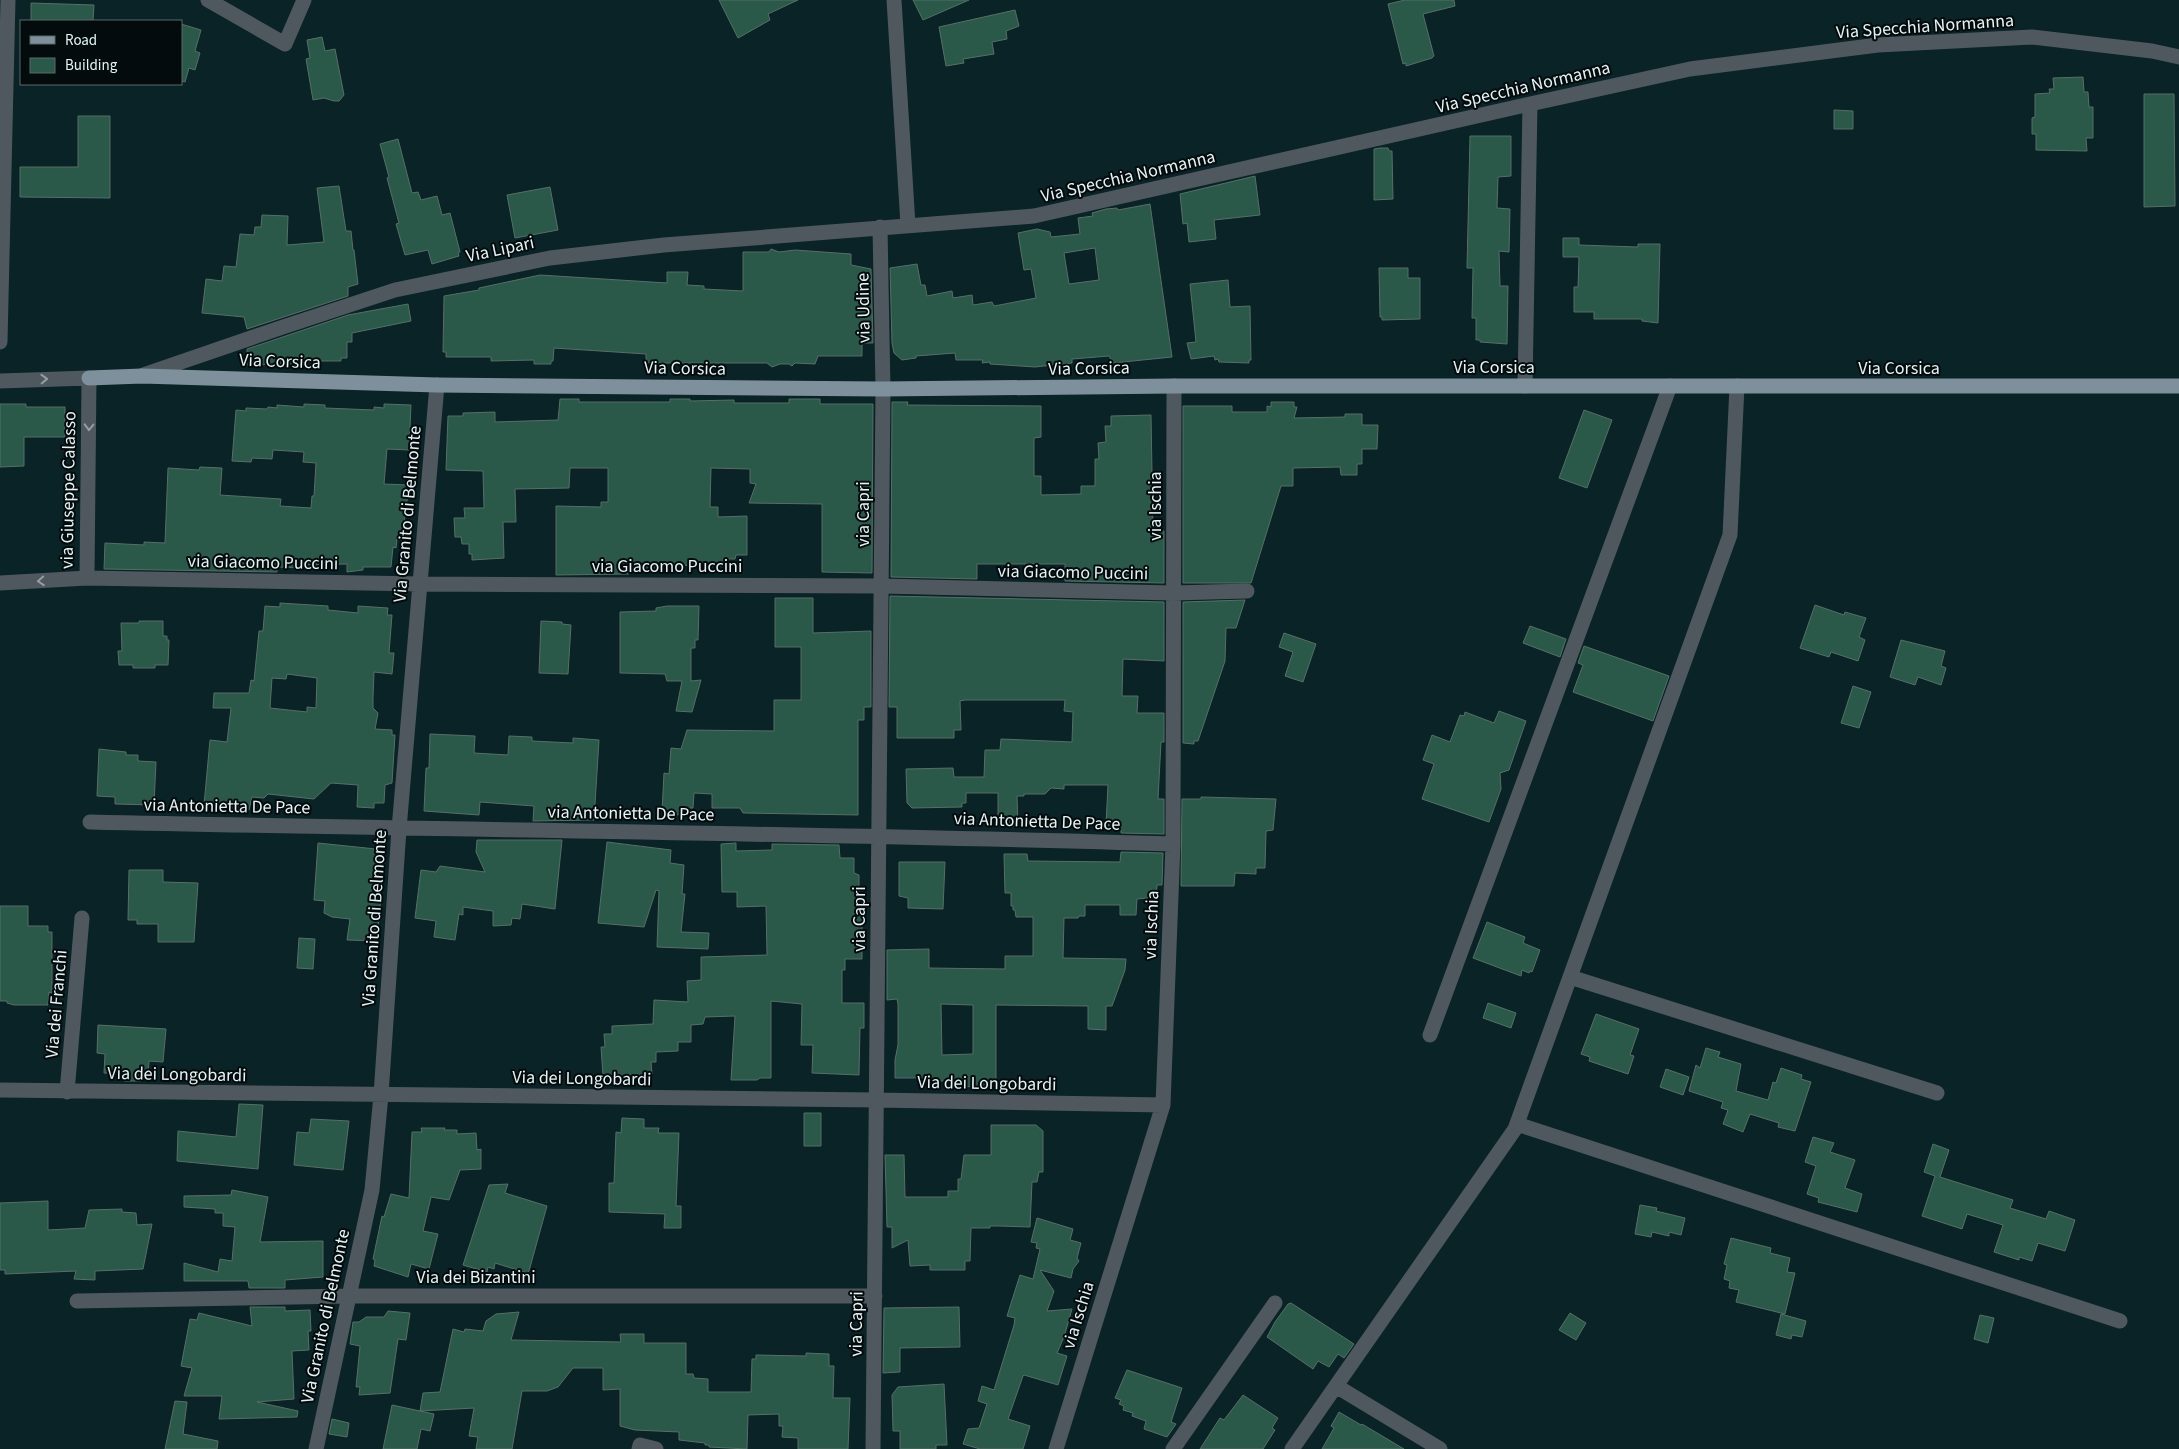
<svg xmlns="http://www.w3.org/2000/svg" width="2179" height="1449" viewBox="0 0 2179 1449" font-family="'Source Sans 3',sans-serif">
<style>
.building{fill:#2a594a;stroke:#576f66;fill-rule:evenodd}
.lines{fill:none;stroke-linecap:round;stroke-linejoin:round}
.minor{stroke:#4f585e;stroke-width:15}
.major{stroke:#7f909d;stroke-width:15}
.oneway{stroke:#929ea2}
.labels{text-anchor:middle;stroke-width:4;stroke-linejoin:round;paint-order:stroke}
.street-label{font-size:18px;fill:#e4f3f5;stroke:#030b0c}
</style>
<rect width="100%" height="100%" fill="#092326"/>
<!-- building -->
<path class="building" d="M719 0H798L768 14 770 20 738 38Z
M913 0H969L923 20Z
M1405 0H1454L1455 6 1423 14 1434 56 1432 58 1406 66V63L1403 64 1388 4Z
M31 3 94 5 93 21H31Z
M1015 10 1019 26 1006 31 1007 39 992 42 994 54 963 59 964 63 946 66 939 27Z
M181 24 201 30 195 51 200 53 195 70 189 68 185 82 181 81Z
M322 37 325 51 335 49 344 95 339 101H334L324 98 313 100 306 59 310 58 307 40Z
M2083 77 2084 92H2088L2089 107H2093V138H2086L2087 151 2036 150V134H2032V118L2035 117V94L2050 93 2049 89H2054L2053 78Z
M2144 94H2174L2175 206 2144 207Z
M1834 110 1853 111V129H1834Z
M78 116H110V198L20 197V167H78Z
M1470 136H1511V176L1498 177 1497 208 1510 209 1509 252 1499 251 1500 286H1508L1507 344 1480 342V340H1476V318H1472L1473 268H1467Z
M398 139 412 193 418 192 421 200 437 196 442 215 450 213 460 252 458 253 459 256 432 264 428 250 405 255 396 224 399 223 387 178 389 177 380 144Z
M1380 148H1388L1389 151H1392L1393 199 1374 200V149Z
M1255 176 1260 215 1214 220 1216 239 1189 242 1187 223 1183 224 1180 194Z
M339 186 346 231H351L353 250H354L358 284 348 287V296L247 329 244 317 202 313 206 279 222 281 224 266 236 267 240 234 254 235 255 227H261L262 215 288 216 287 245 324 242 317 188Z
M550 187 558 230 515 238 507 195Z
M1150 204 1172 357 1113 363 1109 356 1072 359V363L1035 367 990 364V362L982 363 983 360H956L955 353 916 356V358L902 360 894 353 892 343 890 268 917 264 921 285H925L927 296 952 291 953 298 972 295 973 305 992 302 994 306 1036 298 1031 269 1024 270 1018 233 1037 229 1050 232 1051 237 1080 234 1078 218 1093 216 1092 213 1106 209 1117 208 1118 210ZM1095 248 1099 280 1069 284 1064 253Z
M1563 238H1579V245L1638 247V244H1660L1658 323 1642 321V319H1594V312H1574V287H1578L1579 257H1563Z
M771 249 779 252 795 250 851 254V265L871 269 873 343H862V356H818L815 364 795 363 792 366 789 364H780L772 367 767 363H646V354L554 348 553 361H551V364H534V360L491 361V357H446V352H443L444 296 479 290V288L540 275 667 283V272H688L687 285 704 286V289L743 291V252H769Z
M1379 268H1408V278H1420V319L1382 320V317H1380Z
M1228 280 1230 307 1250 306 1251 360H1249V363L1219 362 1218 359 1215 360 1214 356 1191 359 1187 343 1196 342 1190 284Z
M408 304 411 321 352 333V342H347V358H341V361H292V364L247 365V349L348 315Z
M560 399H579V402H670V399H690V401L734 400V403H789V399H820V404H873L872 573 822 572V504L749 503 756 484 750 483V469L711 468 710 507H718V517L747 516V555H736L735 559H728V566L657 565V571H629V574L556 575V506L601 507V502H608V468H570L569 488 515 489 516 522H503L504 558 472 560V554H469V544H462L461 537H455L454 518H465L464 508H484L483 471 446 470 448 416H463V413L495 412V422L558 420Z
M892 402H908L907 405 1041 406V437L1034 438V476H1041V495L1081 494V486H1095V459H1099L1098 443 1106 442 1105 426H1111V416L1151 415 1153 531H1164V583L1065 581V564H977V579L891 577Z
M1271 402H1294V407H1297L1294 418 1345 417V414H1362V425H1378L1377 449H1362V464H1357V475H1341L1340 467 1293 468V486H1281L1251 583H1183V406H1232V412H1267V406L1271 407Z
M0 404H26V407H65V437H24V466L0 467Z
M304 404 325 405V408L374 410V407L384 408V404L411 405 409 450 387 449 384 484 409 485 402 540 397 539 396 548 393 547 391 567H363V570L347 572V564L303 565V568L277 567V572L104 569 105 543 144 545V542L165 543 168 468 199 470 200 467 222 468 220 495 281 499 280 506 311 508 312 496H314L316 463 303 462 304 452 273 450 272 459 252 458 251 462 232 461 236 410 246 411V408L267 409 268 407 277 408V405L304 407Z
M1584 410 1612 420 1587 488 1559 478Z
M890 596 1164 602V661L1123 659 1122 696H1138L1137 713H1164V742H1161L1158 799H1164V834L1121 833V830L1108 829V824H1106L1108 785H1064V789L1051 788 1045 794H1024V796H1017L1018 826H998V793H966V803H962V807L912 808 907 803 906 769 953 768 954 777H984L985 750H1000L1001 739 1072 742 1073 712 1064 711 1065 700H965L960 701 961 730H954V738H897V707H889Z
M775 598H813V633L871 631V707H864V720H858V815L743 813 740 808H712V794L694 793 693 808H682L681 815 665 814V811H662L664 773 669 774 671 748 681 749 687 730 774 731V700H801V647H775Z
M1245 600 1236 628H1226L1225 661 1198 741H1194V744L1183 743V602Z
M280 603 328 606V610L358 613V606L388 608 387 615H392L389 653H394L392 674 374 672 373 697V708L378 713 375 729 392 730V735H395L392 783 385 785 384 803H374V808L357 807 358 785 331 783 314 799 268 794 264 798 252 797 249 810 204 805 210 740 227 742 231 708H213L214 693H249L251 680 254 681 259 631H263L265 606 280 607ZM287 674 317 678 316 708 307 707V712L270 708 272 678 286 679Z
M1815 605 1844 615 1845 612 1866 618 1859 637 1865 640 1858 661 1831 652 1829 657 1800 648Z
M667 606H699L698 640H695V648H691V681L701 680 692 712 676 711 682 681H667L665 674 620 673V612L656 611V608Z
M139 621H163V636H167V640H169L168 665H155V668H133V665H119L118 651H122L121 623H139Z
M541 621 562 622V624L571 625 568 674 539 673Z
M1530 626 1566 639 1560 657 1523 643Z
M1284 633 1316 644 1303 682 1285 676 1293 652 1279 647Z
M1901 640 1945 651 1941 666 1946 668 1941 685 1918 677 1915 685 1890 677Z
M1584 646 1669 676 1653 721 1573 692 1583 665 1578 663Z
M1853 686 1871 692 1859 728 1841 723Z
M1499 711 1526 721 1509 770 1500 773 1501 789 1489 822 1422 799 1434 764 1423 760 1432 735 1450 742 1460 715 1464 716 1465 712 1494 723Z
M430 734 475 736 474 753 508 755 509 736 532 737V741L573 743V738L599 740 594 820 533 821 534 806 480 802 479 815 424 811 426 768H429Z
M99 749 126 752V755H138V761L156 762 154 805 115 804V797L97 796Z
M1201 797 1276 799 1273 830 1266 831 1265 868H1256V874L1235 873 1234 886H1181L1182 799H1201Z
M477 840H562L555 909 522 904 520 919 512 918 511 925 493 926V911L463 907V915L459 914 455 940 434 937 436 921 415 918 421 870 436 872 440 866 485 872 476 852Z
M607 842 671 850 670 863 684 865 682 894H685L681 932 709 933 708 949 657 947 659 891 656 890 644 927 598 923Z
M318 843 376 849V860H384L377 941 347 940 350 919 332 917 324 913 325 901 314 900Z
M736 843V851L772 850V844L839 845 840 858H854V873L859 875V905H862V959H845V970H842V1003H864V1028H860L859 1075 812 1073 813 1045H801L802 1004 771 1001V1078H760L757 1080H731L735 1016 705 1017 703 1024 691 1025V1042H678V1051L656 1052V1062H651L652 1074 603 1076 601 1047H605L604 1034H612V1026L653 1024 654 1000 688 1002 687 981 701 980V957L767 955 766 906 737 907V892H722L721 844Z
M1121 852 1163 853 1162 885H1157L1156 897 1137 899 1136 915H1120V905H1085V916H1079L1078 918H1064L1063 958 1126 959 1125 970 1112 1006H1106V1030L1088 1029V1006L996 1005V1086L954 1087 953 1081H923V1078H895V1060L898 1045V1004L897 999 887 1000V950L929 949V968L1005 969V956H1033V917H1016L1015 910H1013V906H1011V893H1005L1004 854H1027L1028 861 1120 862ZM941 1004 973 1005V1054L942 1055Z
M899 862H945L943 909 908 908V898L899 896Z
M129 870H163V882L198 883 194 942H158V924H137V920H128Z
M0 906H28V926H48V932H52V993L49 992 48 1005H14L7 1003V1001H0Z
M1487 922 1525 937 1523 943 1540 950 1532 972 1530 971 1529 973 1522 970 1521 976 1473 958Z
M299 938 315 939 313 969 297 968Z
M1488 1003 1516 1013 1511 1028 1483 1018Z
M1596 1014 1639 1029 1630 1055 1634 1056 1628 1074 1589 1061 1590 1057 1581 1054Z
M98 1025 166 1029 163 1062 149 1061 148 1076H141V1081H124V1074L104 1073 105 1054 97 1053Z
M1706 1048 1720 1052 1718 1057 1741 1064 1736 1091 1768 1100 1773 1082 1776 1083 1781 1068 1802 1075 1801 1079 1811 1082 1795 1131 1778 1127 1779 1123 1750 1114 1743 1132 1723 1124 1728 1110 1721 1108 1723 1102 1689 1091 1696 1065 1700 1068Z
M1666 1069 1689 1077 1683 1095 1660 1087Z
M239 1104 263 1105 258 1169 177 1161 178 1131 236 1137Z
M804 1113H821V1146H804Z
M622 1118 644 1119V1128H659L658 1133H679L676 1206H681V1228H664L665 1214 609 1212V1183H614L616 1132 621 1133Z
M311 1119 349 1121 343 1170 294 1165 297 1132 309 1133Z
M991 1125H1036L1043 1131V1172H1039L1037 1182H1032L1030 1227 999 1226H990V1228H971L970 1261H965V1270H930V1265L910 1266 908 1240 892 1248V1227H887L885 1155H904L905 1197H948V1191H958V1179H961L964 1155H991Z
M421 1128H445L444 1130H457V1134L476 1133 477 1150 481 1149V1169L460 1170 449 1200 431 1197 423 1231 438 1234 429 1269 411 1264 408 1277 374 1266 375 1260 373 1259 382 1216 384 1217 391 1194 409 1198 412 1132H422Z
M1813 1137 1834 1143 1830 1152 1855 1160 1845 1188 1862 1194 1857 1212 1818 1202 1819 1198 1807 1194 1816 1166 1805 1162Z
M1933 1144 1949 1150 1940 1177 2013 1200 2010 1208 2046 1219 2049 1211 2075 1220 2065 1251 2038 1243 2032 1261 2019 1257V1260L1994 1252 2003 1225 1967 1214 1962 1229 1922 1216 1935 1176 1924 1172Z
M508 1184 505 1193 547 1206 529 1271 527 1273 495 1263 494 1269 488 1267 487 1272 463 1265 489 1185Z
M232 1190 268 1197 260 1242 323 1241V1277L285 1280V1288H249L248 1281H184V1263L218 1272 220 1259 232 1261 235 1227 223 1226V1213H215V1209L184 1207V1196L231 1195Z
M48 1201V1230L85 1228 89 1210 122 1209V1212L136 1213 137 1225 152 1224 143 1269 95 1271V1280L74 1279 76 1271 5 1274V1270H0V1203Z
M1640 1205 1657 1208 1656 1211 1685 1218 1681 1235 1669 1232V1236L1652 1232 1651 1237 1635 1234Z
M1037 1218 1073 1229 1070 1240 1081 1243 1077 1258 1079 1261 1073 1269 1071 1278 1040 1270 1054 1291 1047 1311 1072 1309 1064 1337 1057 1353 1067 1356 1058 1385 1024 1375 1023 1376 1008 1419 1030 1426 1023 1449H980L963 1444 968 1429 979 1428 987 1404 978 1401 982 1386 994 1390 1014 1325 1015 1318 1007 1316 1020 1275 1033 1279 1040 1249 1036 1248 1037 1243 1031 1242Z
M1731 1238 1771 1248 1770 1253 1790 1258 1787 1272 1795 1273 1785 1314 1736 1302 1739 1290 1729 1288 1730 1281 1724 1279 1727 1265 1724 1264Z
M1291 1303 1354 1344 1344 1358 1338 1354 1329 1367 1318 1361 1313 1369 1267 1337 1275 1322 1288 1304Z
M250 1307H285V1311L310 1310 311 1331H308L309 1350 292 1351 294 1399 257 1402 298 1411 297 1417 219 1419 222 1396H184L192 1368 181 1366 190 1319 197 1320 199 1313 252 1326Z
M959 1307 960 1347 900 1348V1372L883 1373 884 1308Z
M388 1311 410 1313 406 1340 398 1339 390 1393 359 1395 360 1387H356L360 1346 350 1344 353 1322H359L366 1317H384Z
M519 1312 511 1340 621 1342 620 1334H644V1343H686V1374H693L694 1378 708 1379V1392H751L752 1359H756V1355L806 1356V1353L829 1354V1366H834L833 1398H850L848 1449H798V1438L782 1437 783 1426H779V1414L748 1415 747 1449 709 1447V1445H705V1443L679 1440V1432L635 1430 620 1426V1389L603 1390V1368H573L558 1387 547 1391H522L512 1449H476L478 1437 469 1436 474 1408 420 1411 423 1393 440 1392 453 1329 464 1332 465 1329 483 1331 486 1321 496 1314Z
M1570 1313 1586 1323 1576 1340 1559 1330Z
M1781 1314 1806 1321 1802 1337 1792 1335 1791 1339 1776 1335Z
M1980 1315 1994 1318 1988 1343 1974 1339Z
M1127 1370 1182 1388 1171 1422 1176 1424 1167 1437 1144 1429 1146 1421 1132 1416 1133 1413 1123 1410 1124 1406 1119 1404 1121 1400 1115 1398Z
M944 1384 947 1445H936V1449H900V1431H893L892 1395 898 1387Z
M1243 1395 1278 1418 1272 1428 1275 1430 1263 1449H1200L1220 1418 1224 1420Z
M175 1401 187 1402 183 1434 218 1441 217 1449H165Z
M392 1405 434 1414 430 1431 421 1429 417 1449H383Z
M1339 1412 1361 1425 1362 1424 1404 1449H1322L1334 1428 1331 1426Z
M332 1419 349 1423 347 1437 329 1434Z"/>
<g class="lines">
<!-- minor -->
<path class="minor" d="M208 0 285 44 304 0
M894 0 908 225
M0 342 8 0
M143 375 280 328 395 290 550 258 664 245 1034 216 1530 104 1690 69 1878 45 2032 37 2152 51 2179 57
M0 381 89 378 87 578 0 583
M1525 386 1530 104
M87 578 420 584 881 586 1173 593 1247 591
M90 822C451 830 812 833 1173 844
M1570 977 1937 1093
M1430 1035 1670 386
M0 1090 877 1100 1163 1105
M67 1092 82 918
M1517 1124 2120 1321
M77 1301 348 1296H875
M1336 1386 1440 1449
M316 1449 372 1190 381 1095 399 829 437 385
M639 1449 640 1445 656 1449
M873 1449 883 389 880 227
M1056 1449 1163 1105 1173 844 1174 386
M1173 1449 1275 1303
M1292 1449 1515 1129 1730 535 1737 386"/>
<!-- major -->
<path class="major" d="M89 378 142 376 437 385 883 389 1174 386H2179"/>
</g>
<!-- one-way arrows -->
<defs><path id="oneway-chevron" d="M-2-3.5L2.5 0L-2 3.5" fill="none" stroke-width="1.6" stroke-linecap="round" stroke-linejoin="round" transform="scale(1.25)"/></defs>
<g class="oneway">
<use href="#oneway-chevron" transform="translate(44 379) rotate(-2)"/>
<use href="#oneway-chevron" transform="translate(89 427) rotate(91)"/>
<use href="#oneway-chevron" transform="translate(41 581) rotate(176)"/>
</g>
<g class="labels">
<!-- street labels -->
<g class="street-label">
<text transform="translate(1925 26) rotate(-4)" y="6">Via Specchia Normanna</text>
<text transform="translate(1523 87) rotate(-13)" y="6">Via Specchia Normanna</text>
<text transform="translate(1128 176) rotate(-13)" y="6">Via Specchia Normanna</text>
<text transform="translate(500 249) rotate(-12)" y="6">Via Lipari</text>
<text transform="translate(863 308) rotate(-91)" y="6">via Udine</text>
<text transform="translate(280 361) rotate(2)" y="6">Via Corsica</text>
<text x="1494" y="373">Via Corsica</text>
<text transform="translate(685 368) rotate(1)" y="6">Via Corsica</text>
<text transform="translate(1089 368) rotate(-1)" y="6">Via Corsica</text>
<text x="1899" y="374">Via Corsica</text>
<text transform="translate(68 490) rotate(-89)" y="6">via Giuseppe Calasso</text>
<text transform="translate(1155 506) rotate(-90)" y="6">via Ischia</text>
<text transform="translate(407 514) rotate(-85)" y="6">Via Granito di Belmonte</text>
<text transform="translate(863 514) rotate(-90)" y="6">via Capri</text>
<text transform="translate(263 562) rotate(1)" y="6">via Giacomo Puccini</text>
<text x="667" y="572">via Giacomo Puccini</text>
<text transform="translate(1073 572) rotate(1)" y="6">via Giacomo Puccini</text>
<text transform="translate(227 806) rotate(1)" y="6">via Antonietta De Pace</text>
<text transform="translate(631 813) rotate(1)" y="6">via Antonietta De Pace</text>
<text transform="translate(1037 821) rotate(2)" y="6">via Antonietta De Pace</text>
<text transform="translate(374 918) rotate(-86)" y="6">Via Granito di Belmonte</text>
<text transform="translate(859 919) rotate(-90)" y="6">via Capri</text>
<text transform="translate(1151 925) rotate(-88)" y="6">via Ischia</text>
<text transform="translate(56 1004) rotate(-85)" y="6">Via dei Franchi</text>
<text transform="translate(177 1074) rotate(1)" y="6">Via dei Longobardi</text>
<text transform="translate(582 1078) rotate(1)" y="6">Via dei Longobardi</text>
<text transform="translate(987 1083) rotate(1)" y="6">Via dei Longobardi</text>
<text x="476" y="1283">Via dei Bizantini</text>
<text transform="translate(1078 1315) rotate(-73)" y="6">via Ischia</text>
<text transform="translate(325 1316) rotate(-78)" y="6">Via Granito di Belmonte</text>
<text transform="translate(856 1324) rotate(-89)" y="6">via Capri</text>
</g>
</g>
<!-- legend -->
<rect x="20" y="20" width="162" height="65" fill="#030b0c" stroke="#5d6869"/>
<rect x="30" y="36" width="25" height="8" fill="#7f909d" stroke="#5d6869"/>
<text x="65" y="45" font-size="15" fill="#e4f3f5">Road</text>
<rect x="30" y="58" width="25" height="15" fill="#2a594a" stroke="#5d6869"/>
<text x="65" y="70" font-size="15" fill="#e4f3f5">Building</text>
</svg>
